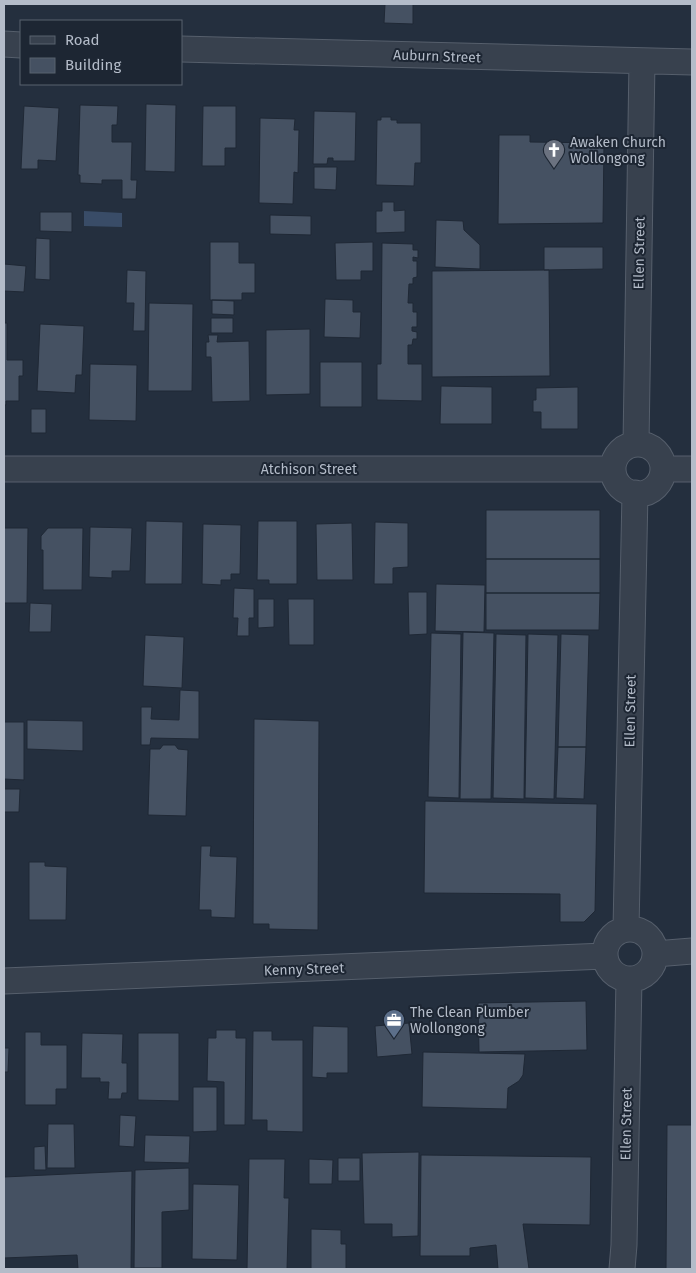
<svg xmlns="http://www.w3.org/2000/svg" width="696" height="1273" viewBox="0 0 696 1273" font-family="'Fira Sans',sans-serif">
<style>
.water{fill:#394c67}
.building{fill:#455162;stroke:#1f2835}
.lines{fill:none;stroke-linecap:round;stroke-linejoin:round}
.minor-casing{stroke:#565f6c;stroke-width:27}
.minor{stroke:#38414e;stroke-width:25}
.labels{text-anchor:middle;stroke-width:4;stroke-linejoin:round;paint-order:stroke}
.street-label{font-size:14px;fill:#b4bcc9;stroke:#1d2633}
.poi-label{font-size:14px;fill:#b4bcc9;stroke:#1d2633;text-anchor:start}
</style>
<rect width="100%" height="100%" fill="#242f3e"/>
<!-- water -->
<path class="water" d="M84 211 122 213V227L84 226Z"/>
<!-- building -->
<path class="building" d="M385 4H413V24L384 23Z
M146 104 176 105 175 172 145 171Z
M80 105 118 106 117 125H112V142H132L131 180H137L136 199H122V180H102V184L80 183V175H78Z
M24 106 59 108 56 161 38 160V169H21Z
M203 106H236V148H225V166H202Z
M314 111 356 112 355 161H333V158H328L327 164H313Z
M381 117H391V120H397V123H421V163H415L414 186 376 185 377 120H381Z
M260 118 295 119 294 130H299L298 173 294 172 293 204 259 203Z
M499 135H530V142L604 143 603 223 498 224Z
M314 167H337L336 190 314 189Z
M382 202H394V211L405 210V232L376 233V211H382Z
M40 212H72V232L40 231Z
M270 215 311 216V235L270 234Z
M436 220 463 221 464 230 480 245V269L435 267Z
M36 238 50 239V280L35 279Z
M210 242H239V263H255V293H242V300H210Z
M373 242V271H361V280H336L335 243Z
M382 243 413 244V250H418V258L413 257V261H417V277L413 278V284H409L408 303H413V312H417V327H412V331L417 332V339H413L412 345H408V364H422V401L377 400V364H381Z
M544 247H603V269L544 270Z
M4 264 26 266 24 292 4 291Z
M127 270 146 271 145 331H133L134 303H126Z
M549 270 550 376 432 377V271Z
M325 299 353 300V312H361L360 338 324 337Z
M212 300 234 301V315L212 314Z
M149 303 193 304 192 391H148Z
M211 318H233V333H211Z
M4 323H7V360H23V376H19V401H6V405H4Z
M40 324 84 326 82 375H76L75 393 37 391Z
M310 329V394L266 395V330Z
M208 335H218L217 342 249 341 250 401 212 402 211 357H206V342H209Z
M320 362H362V407H320Z
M90 364 137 365 136 421 89 420Z
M441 386 492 387V424H440Z
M578 387V429H541V412H533V400H536V388Z
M31 409H46V433H31Z
M486 510H600V559H486Z
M146 521 183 522 182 584H145Z
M258 521H297V584H269V580H257Z
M375 522 408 523V567L393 568V584H374Z
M352 523 353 580H317L316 524Z
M203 524 241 525 240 574H231V580H221V585L202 584Z
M90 527 132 528 130 571H112V578L89 577Z
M4 528H28L27 603H4Z
M48 528H83L82 590H43V550H41V536Z
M486 559H600V593H486Z
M436 584 485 585 484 632 435 631Z
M234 588 254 589V618H249V636H237L238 618H233Z
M408 592H427V634L409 635Z
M486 593H600L599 630H486Z
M258 599H274V627L258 628Z
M288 599H314V645H289Z
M30 603 52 604 51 632H29Z
M463 632 494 633 491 799H460Z
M431 633 461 634 459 798 428 797Z
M496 634 526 635 524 799 493 798Z
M528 634 558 635 554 799 525 798Z
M561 634 589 635 586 747H558Z
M145 635 184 637 182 688 143 686Z
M180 690 199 691V739L151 738 150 745H141V707H152L151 719 179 720Z
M254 719 319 721 318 930 269 929V924H253Z
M27 720 83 721V751L27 749Z
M4 722H24V780L4 779Z
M163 745H175L178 749 188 750 186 816 148 815 150 749H160Z
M558 747H586L584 799 556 798Z
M4 789H20L19 812H4V822Z
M425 801 597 804 595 911 584 922H560V894L424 893Z
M201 846H211L210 856 237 857 235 918 211 917V910H199Z
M29 862H45V866L67 867 66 920H29Z
M586 1001 587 1050 479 1052 478 1003Z
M409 1023 412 1054 377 1057 375 1026Z
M313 1026 348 1027V1073H327V1078L312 1077Z
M216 1030H236V1038H246L245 1125H224V1082L207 1081 208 1038H216Z
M253 1031H272V1040H303V1132L267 1131V1120H252Z
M25 1032H41V1045H67V1089H56V1105H25Z
M82 1033 123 1034 122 1063H127V1093H122L121 1099H108L109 1082H100V1078H81Z
M138 1033H179V1101L138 1100Z
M4 1048H9L8 1072H4V1095Z
M423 1052 525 1054 523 1075 519 1081 508 1088 507 1109 422 1107Z
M193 1087H217V1131L193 1132Z
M120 1115 136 1116 134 1147 119 1146Z
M48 1124H74L75 1168H47Z
M667 1125H692V1269H666Z
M145 1135 190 1136 189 1163 144 1162Z
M45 1146 46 1170H34V1147Z
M419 1152 418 1236 392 1237V1224H364L362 1153Z
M421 1155 591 1157 590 1225 523 1224 529 1269H498L496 1245 470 1248V1256H420Z
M338 1158H360V1181H338Z
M249 1159H285L284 1198H289L287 1269H247Z
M309 1159 333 1160 332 1184H309Z
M189 1168V1210L162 1212V1268H134L135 1170Z
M132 1171 131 1269H78L77 1255 4 1258V1177Z
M193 1184 239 1185 237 1260 192 1259Z
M311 1229 341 1230V1244H346V1269H311Z"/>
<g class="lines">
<!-- minor casing -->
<g class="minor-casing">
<path id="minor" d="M4 44 21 45
M181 49 692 62
M636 444 642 61
M613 469a25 25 0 1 1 50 0a25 25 0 1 1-50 0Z
M4 469H613
M663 469H692
M626 929 635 493
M605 954a25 25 0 1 1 50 0a25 25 0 1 1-50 0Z
M655 954 692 951
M4 981 605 956
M622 1269 624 1245 629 979"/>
</g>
<!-- minor -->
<use href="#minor" class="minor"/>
</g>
<!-- icons -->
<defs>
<g id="church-pin" transform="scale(1.125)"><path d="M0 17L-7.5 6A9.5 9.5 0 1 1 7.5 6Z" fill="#6b7280" stroke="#1d2633"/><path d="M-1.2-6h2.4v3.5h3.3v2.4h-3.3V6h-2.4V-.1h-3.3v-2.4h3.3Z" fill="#fff"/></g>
<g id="office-pin" transform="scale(1.125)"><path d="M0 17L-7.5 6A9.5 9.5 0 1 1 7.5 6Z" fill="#5c6f8a" stroke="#1d2633"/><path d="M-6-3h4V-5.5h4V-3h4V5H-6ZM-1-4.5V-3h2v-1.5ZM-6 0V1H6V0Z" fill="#fff"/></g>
</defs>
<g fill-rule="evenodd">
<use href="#church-pin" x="554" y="150"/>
<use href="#office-pin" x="394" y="1020"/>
</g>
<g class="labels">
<!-- street labels -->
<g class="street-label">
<text transform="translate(437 56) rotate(2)" y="5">Auburn Street</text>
<text transform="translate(639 253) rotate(-89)" y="5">Ellen Street</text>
<text x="309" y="474">Atchison Street</text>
<text transform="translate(630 711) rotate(-89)" y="5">Ellen Street</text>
<text transform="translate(304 969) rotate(-2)" y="5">Kenny Street</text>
<text transform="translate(626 1124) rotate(-89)" y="5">Ellen Street</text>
</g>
<!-- poi labels -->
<g class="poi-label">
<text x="570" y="147">Awaken Church<tspan x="570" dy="16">Wollongong</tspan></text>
<text x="410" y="1017">The Clean Plumber<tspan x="410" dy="16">Wollongong</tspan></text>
</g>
</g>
<!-- border -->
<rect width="696" height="1273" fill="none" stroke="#b4bcc9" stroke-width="10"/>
<!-- legend -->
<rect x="20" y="20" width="162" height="65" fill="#1d2633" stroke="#59626f"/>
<rect x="30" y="36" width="25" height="8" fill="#38414e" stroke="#59626f"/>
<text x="65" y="45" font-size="15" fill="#b4bcc9">Road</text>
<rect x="30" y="58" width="25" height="15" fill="#455162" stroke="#59626f"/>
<text x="65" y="70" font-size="15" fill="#b4bcc9">Building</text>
</svg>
